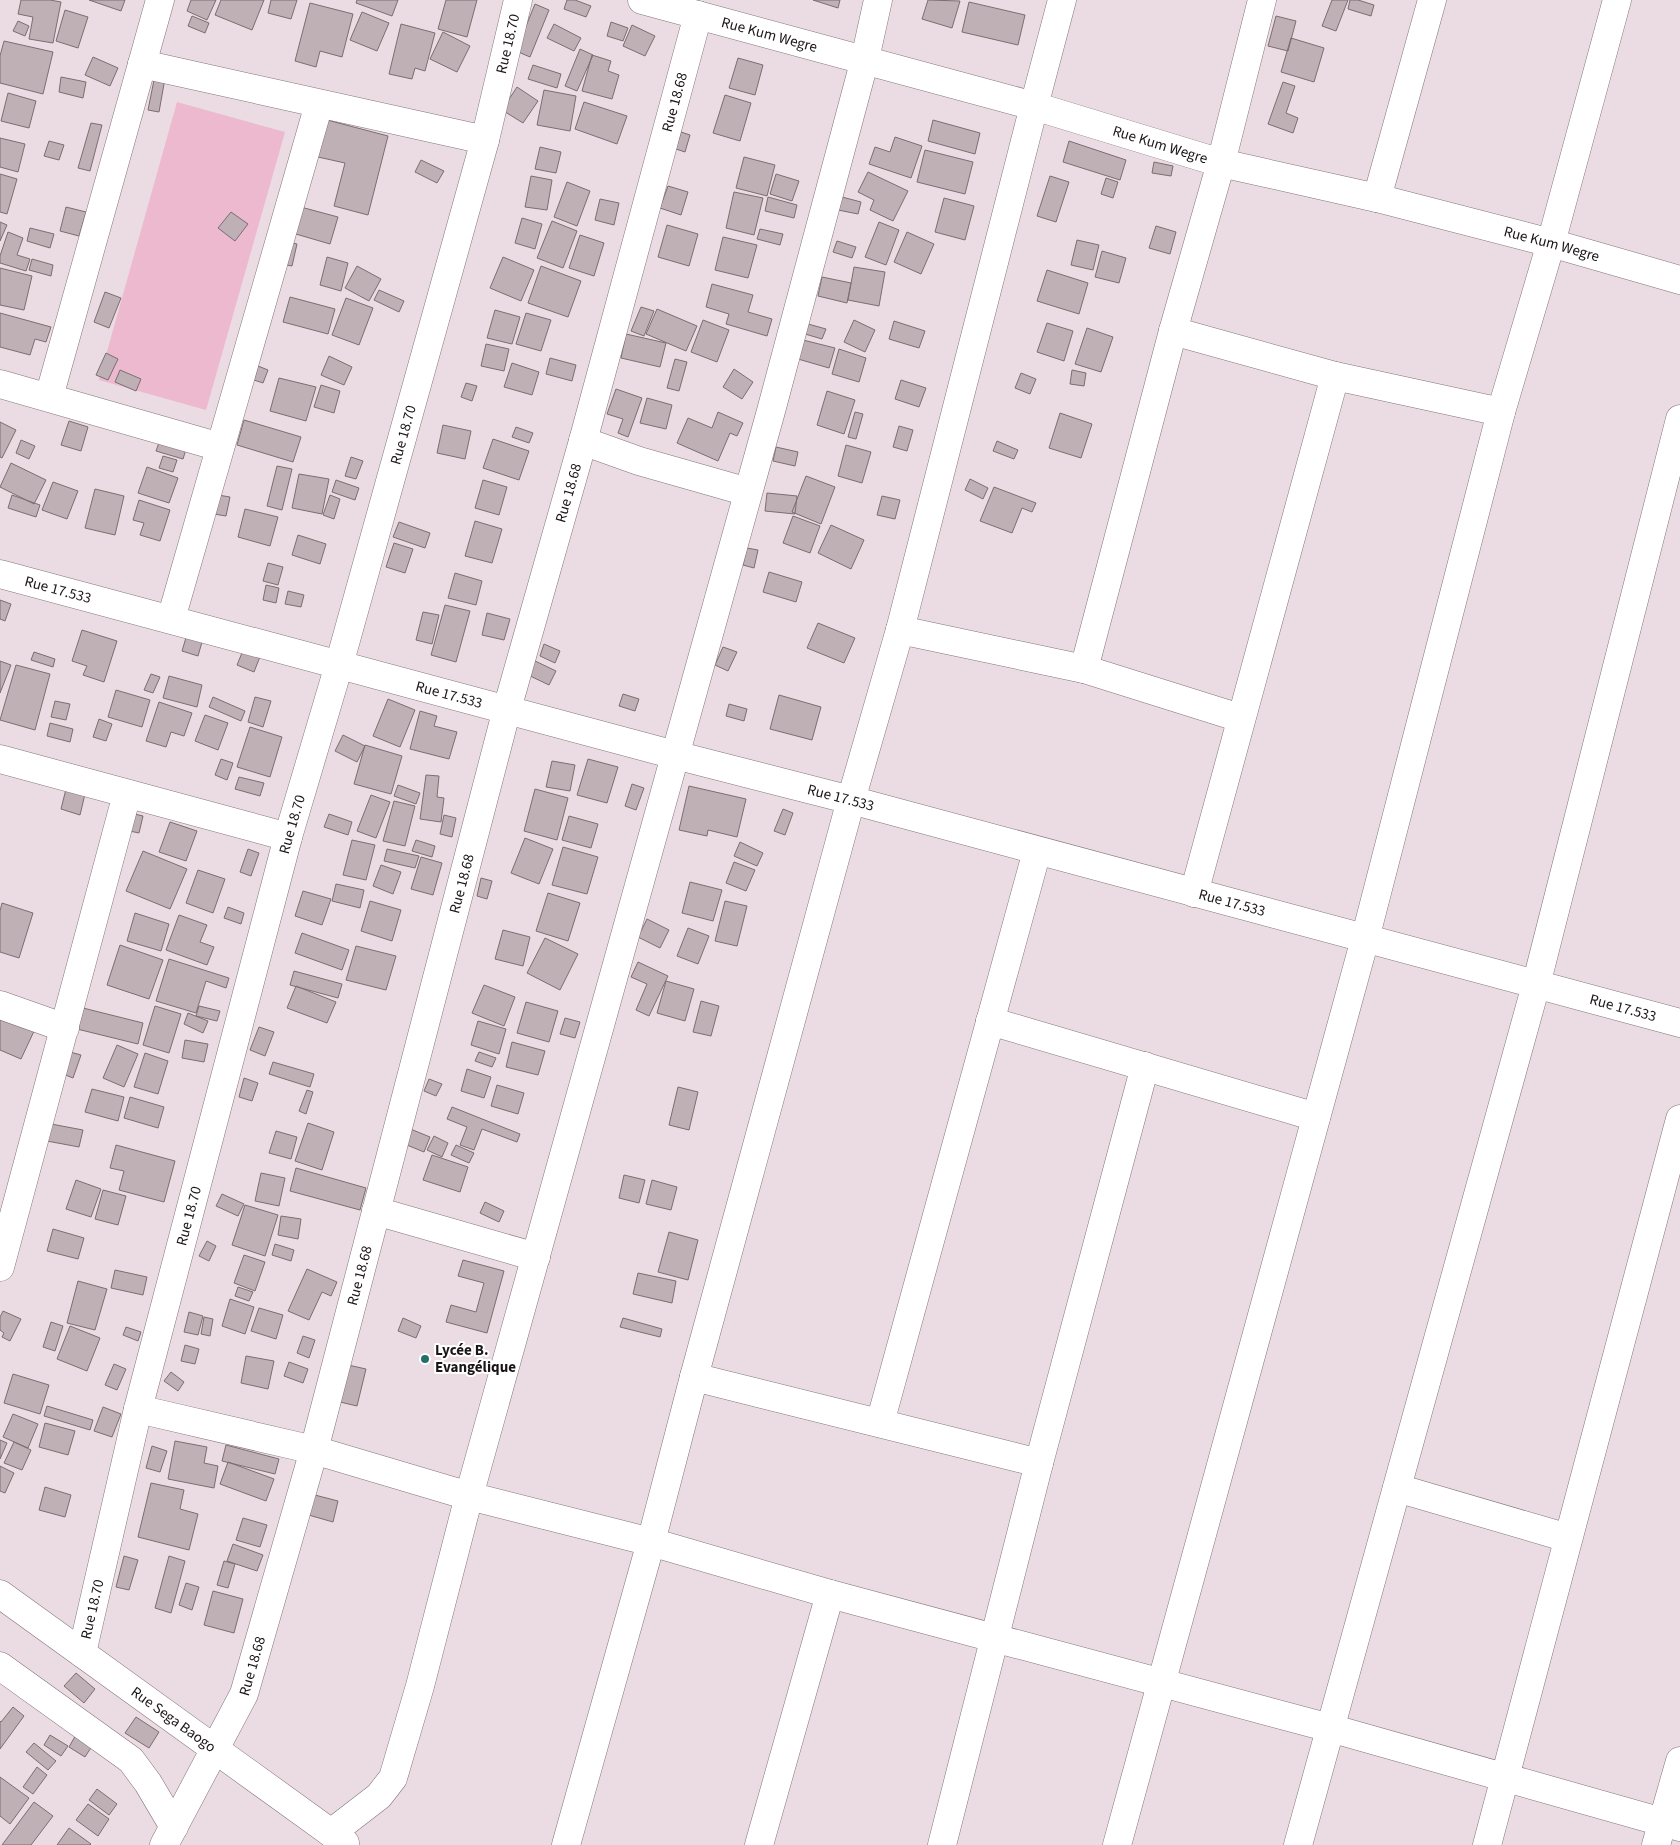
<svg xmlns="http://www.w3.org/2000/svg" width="1680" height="1845" viewBox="0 0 1680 1845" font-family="'Source Sans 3',sans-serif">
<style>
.green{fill:#ecb9cf}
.building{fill:#bfb0b6;stroke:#7b6d72}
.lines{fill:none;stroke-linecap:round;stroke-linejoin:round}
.minor-casing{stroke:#83757a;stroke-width:29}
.minor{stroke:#fff;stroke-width:28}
.poi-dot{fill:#256f6b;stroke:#fff;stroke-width:2}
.labels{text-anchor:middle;stroke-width:4;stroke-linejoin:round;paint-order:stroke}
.street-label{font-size:15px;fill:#1b1518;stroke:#fff}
.poi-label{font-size:15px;font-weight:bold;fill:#1b1518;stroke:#fff;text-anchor:start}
</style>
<rect width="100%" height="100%" fill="#ebdbe2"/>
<!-- green -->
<path class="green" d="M177 102 285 132 206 410 99 380Z"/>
<!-- building -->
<path class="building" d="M21 0H50L61 2 53 43 29 39 33 17 18 14Z
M89 0H125L121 11Z
M191 0H216L207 20 187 11Z
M221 0H264L252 30 215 15Z
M271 0H297L291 19 268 13Z
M357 0H398L392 16 356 3Z
M446 0H477L467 37 438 29Z
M567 0H575L591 6 586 17 564 9Z
M813 0H840L838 8Z
M928 0 960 1 952 28 922 19Z
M1332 0H1348L1336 31 1322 26Z
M1350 0H1358L1374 5 1371 16 1348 9Z
M969 2 1025 15 1018 45 962 32Z
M310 3 353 14 342 57 320 51 316 67 295 61Z
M535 4 549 10 530 57 516 51Z
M65 10 88 17 78 48 56 41Z
M362 12 389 23 377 51 350 40Z
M192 16 209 23 205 33 188 26Z
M1276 16 1296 21 1288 51 1268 46Z
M18 21 29 26 25 36 13 31Z
M611 22 628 28 623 41 607 36Z
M401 24 435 33 425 71 415 68 412 79 389 74Z
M554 24 581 38 574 51 547 38Z
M632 25 655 36 645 56 623 46Z
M443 32 470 46 457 72 430 59Z
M1291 38 1324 48 1314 82 1281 72Z
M4 41 53 52 43 94 0 83V56Z
M580 49 593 55 577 91 565 86Z
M592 55 611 61 608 71 619 75 612 99 582 91Z
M93 57 118 68 110 86 85 75Z
M738 58 763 65 755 95 729 88Z
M157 65 167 67 159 112 148 110Z
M533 65 561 74 557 88 528 79Z
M61 77 86 82 83 98 59 92Z
M1283 82 1295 86 1286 113 1298 118 1293 133 1268 124Z
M517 87 538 101 523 123 502 110Z
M544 90 576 96 570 131 537 125Z
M8 93 36 101 29 128 1 121Z
M725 95 751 103 740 141 713 133Z
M584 102 627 116 617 144 575 129Z
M327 120 388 136 368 215 334 206 345 163 318 157Z
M933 120 980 133 975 154 928 141Z
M91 123 102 125 90 171 78 168Z
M681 132 690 135 685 152 676 149Z
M895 137 922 146 911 178 869 164 875 147 890 152Z
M0 138 25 144 18 172 0 167Z
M49 141 64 145 59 160 44 156Z
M1069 141 1126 160 1120 180 1063 162Z
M540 147 561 152 556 173 535 169Z
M925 150 973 162 965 194 917 182Z
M744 157 775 165 767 196 736 188Z
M421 160 444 171 437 183 415 172Z
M1154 162 1173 166 1171 176 1152 173Z
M868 172 908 191 893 221 870 210 874 200 858 192Z
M0 174 17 179 7 214 0 212Z
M776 174 799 181 792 201 770 194Z
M531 176 552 180 547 210 525 207Z
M1050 176 1069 182 1056 222 1037 216Z
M1106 178 1118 182 1113 198 1101 194Z
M567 182 590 191 577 226 554 217Z
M668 186 688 192 681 215 660 208Z
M734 192 763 198 754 235 726 228Z
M768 197 797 205 794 218 765 211Z
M842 197 861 202 858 214 838 210Z
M944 198 974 206 965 240 935 232Z
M600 199 619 203 614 225 595 220Z
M297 206 338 217 330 244 289 232Z
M66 207 86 212 79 236 60 231Z
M231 212 248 224 235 241 218 228Z
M522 218 542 224 535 249 515 243Z
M552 221 577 231 563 268 537 258Z
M0 222 7 225 0 241Z
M879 222 899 230 886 265 865 257Z
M667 225 698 234 689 266 658 257Z
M1156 226 1176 232 1170 254 1149 248Z
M30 228 54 234 50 248 27 241Z
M760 229 783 234 780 245 757 239Z
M8 232 23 238 17 255 30 259 26 271 0 263V256Z
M907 232 934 244 921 274 894 262Z
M580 235 604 243 594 276 569 268Z
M723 237 757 245 748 278 715 270Z
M1077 240 1099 245 1093 270 1071 265Z
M286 241 297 244 292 266 281 264Z
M837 241 856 247 852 258 833 252Z
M1102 251 1126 258 1119 283 1095 277Z
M327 257 348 263 341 291 320 285Z
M503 257 534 270 521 301 490 288Z
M32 259 53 265 51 276 29 270Z
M357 266 381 279 369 301 345 288Z
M541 266 581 281 568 317 528 303Z
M854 267 885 272 879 306 848 300Z
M0 268 32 276 24 310 0 305Z
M1047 270 1088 283 1079 314 1037 301Z
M822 277 851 283 847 303 818 296Z
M712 284 753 295 748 312 772 319 767 336 726 324 729 314 706 307Z
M379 290 404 301 399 312 374 300Z
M105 292 121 298 109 328 94 322Z
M290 297 335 309 328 334 283 322Z
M346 298 373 308 359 345 332 335Z
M641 307 654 311 644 336 631 331Z
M657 309 697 326 686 351 646 334Z
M495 310 520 317 512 344 487 338Z
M0 313 51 327 46 342 35 339 30 355 0 347Z
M526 313 551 320 541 351 516 344Z
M703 320 729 330 717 362 691 352Z
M854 320 875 330 865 352 844 342Z
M894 321 925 331 919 348 889 339Z
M1047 323 1073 331 1064 361 1037 352Z
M808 324 826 329 822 339 805 334Z
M1087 328 1113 337 1101 372 1075 364Z
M626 334 666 343 660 367 621 358Z
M803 340 835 348 829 368 798 359Z
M486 344 509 349 504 371 481 366Z
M839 349 866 358 859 382 832 374Z
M106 353 118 359 108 380 96 375Z
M329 356 352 367 344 385 321 375Z
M550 358 576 365 572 381 546 374Z
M675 359 687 362 679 391 667 388Z
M512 363 539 372 532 395 504 387Z
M258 366 268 370 263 383 254 380Z
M734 369 753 382 742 399 723 387Z
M120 370 141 379 136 391 115 382Z
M1072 370 1086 373 1084 386 1070 384Z
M1021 373 1036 379 1030 394 1015 388Z
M279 378 316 387 306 421 270 411Z
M901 380 926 388 919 407 895 399Z
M466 383 477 386 472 401 461 397Z
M321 385 340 391 334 413 314 407Z
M616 389 642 398 628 437 618 433 623 419 607 414Z
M827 391 855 400 844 434 817 425Z
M647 398 672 405 666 429 640 423Z
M718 412 743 423 737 436 730 433 718 461 677 443 688 418 712 428Z
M855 412 863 414 856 439 848 437Z
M1060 413 1092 424 1081 458 1049 448Z
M244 420 301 437 293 462 237 445Z
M69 421 88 427 81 451 61 445Z
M0 422 16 430 2 458 0 457Z
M443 425 471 431 465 459 437 453Z
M899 426 913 430 907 451 893 447Z
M516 427 533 433 529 443 512 437Z
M161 437 187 446 183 459 156 451Z
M493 439 529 451 519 480 483 468Z
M21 440 35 446 29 459 16 453Z
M997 441 1018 450 1014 459 993 451Z
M846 445 871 452 862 483 838 476Z
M776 447 798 452 795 466 773 461Z
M163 456 177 460 173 472 159 468Z
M351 457 363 461 356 479 345 476Z
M11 463 46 480 34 504 0 487Z
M277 466 292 469 282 510 267 506Z
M147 467 178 478 169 503 138 493Z
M299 474 329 479 322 514 292 508Z
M806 476 835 487 821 524 792 512Z
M970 479 988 488 983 499 965 490Z
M336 480 359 488 355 500 332 492Z
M483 480 507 487 499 515 475 508Z
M53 482 78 491 67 519 42 510Z
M994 487 1036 503 1032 512 1022 508 1012 533 980 521Z
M95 489 124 496 115 535 85 528Z
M767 493 797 496 795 514 765 511Z
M212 494 230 497 226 516 208 513Z
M12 495 40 505 36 517 8 508Z
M330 495 340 499 334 519 323 515Z
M882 496 900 500 895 519 877 515Z
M139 500 170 510 160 541 140 535 144 523 133 520Z
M245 509 278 517 270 546 238 537Z
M793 516 820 526 810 553 783 543Z
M475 521 502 529 492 563 465 556Z
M399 522 430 533 425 548 393 537Z
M831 525 864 540 851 569 818 553Z
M298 535 326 544 320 564 292 555Z
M394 543 413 549 405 573 386 567Z
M747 548 758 550 754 568 743 565Z
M268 563 283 567 278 585 263 581Z
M769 572 802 582 796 602 763 592Z
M455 573 482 581 476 605 448 598Z
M266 585 279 588 276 603 263 600Z
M288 591 304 595 301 607 285 604Z
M0 600 11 604 5 621 0 619Z
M445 605 470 611 456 662 431 655Z
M423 612 439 615 432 644 416 640Z
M487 613 510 619 504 640 482 635Z
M818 623 855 638 844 663 807 648Z
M82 630 117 641 104 682 83 675 87 666 72 661Z
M188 631 204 635 198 656 182 651Z
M544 644 560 651 555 663 540 656Z
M723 647 737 652 728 671 715 665Z
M244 648 261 654 254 672 237 665Z
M34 652 55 659 53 667 31 660Z
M533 660 556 671 549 685 526 674Z
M0 661 11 665 0 693Z
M16 665 50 674 35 730 0 720Z
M151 674 160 677 153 693 144 690Z
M169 676 202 685 197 707 163 698Z
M116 690 150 700 142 727 108 717Z
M623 694 639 699 635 711 619 706Z
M779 695 821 707 812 740 770 729Z
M213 697 245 711 241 721 209 707Z
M255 697 271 701 263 727 248 722Z
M388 699 415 710 400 747 373 736Z
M55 701 70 704 66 720 51 717Z
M159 702 192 713 184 736 171 732 166 747 146 741Z
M729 704 747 709 744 721 726 716Z
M420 711 437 716 434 726 457 732 449 759 410 749Z
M205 715 228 723 218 750 195 741Z
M99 719 112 724 106 741 93 737Z
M50 723 73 729 70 742 47 736Z
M250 727 282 737 270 777 237 767Z
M343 735 365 746 357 762 335 751Z
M365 745 402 756 391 794 354 784Z
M221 759 233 763 227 780 215 775Z
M588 759 618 767 607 803 577 795Z
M552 761 575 765 570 791 546 787Z
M426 775 439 776 437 797 444 798 441 822 420 819Z
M239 777 264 783 260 796 235 789Z
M632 784 644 788 636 810 625 806Z
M398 785 420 793 416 804 394 796Z
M689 786 746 799 737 837 708 830 707 836 679 830Z
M66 789 85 794 80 815 61 809Z
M535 789 568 798 557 840 524 831Z
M371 795 390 802 376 838 357 831Z
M394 801 415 806 405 846 383 841Z
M783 809 793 813 785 835 774 831Z
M130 813 143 816 139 833 125 830Z
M329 814 352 822 348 835 324 827Z
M444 815 456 818 452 837 440 834Z
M569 816 598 824 591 848 562 840Z
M170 822 197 831 186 861 159 852Z
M525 838 553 849 539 884 511 873Z
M352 840 375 845 366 880 343 875Z
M416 840 435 846 432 857 412 851Z
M740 842 763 853 757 866 734 856Z
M563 847 598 857 587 894 552 885Z
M248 849 259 853 251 876 240 872Z
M387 849 419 856 415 868 384 861Z
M143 851 187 869 170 909 126 891Z
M421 857 442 863 433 895 411 889Z
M734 862 755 870 746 891 726 883Z
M381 865 401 872 393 894 373 886Z
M198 870 225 879 213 913 186 903Z
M481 878 492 881 487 899 477 896Z
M690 882 722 890 713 921 682 913Z
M336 884 364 890 360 908 332 901Z
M303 891 331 899 322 925 295 916Z
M548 893 580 903 568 941 536 931Z
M370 901 401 910 392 941 361 931Z
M725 901 747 906 737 946 715 941Z
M2 903 33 913 19 958 0 952V911Z
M228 907 244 913 241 924 224 918Z
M135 913 169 924 161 951 127 941Z
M179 915 207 925 200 942 214 947 207 965 166 950Z
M647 919 669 930 660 948 638 937Z
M688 928 709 936 698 964 677 956Z
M503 930 530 937 523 966 495 959Z
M302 933 349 950 342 970 295 953Z
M545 938 578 954 560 990 527 973Z
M120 945 163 960 149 999 107 985Z
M356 946 396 956 386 990 346 980Z
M169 959 229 978 226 988 206 981 196 1013 156 1001Z
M638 962 668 976 649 1016 636 1010 647 984 631 977Z
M294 971 342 984 338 998 290 985Z
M666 981 694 989 685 1021 657 1013Z
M484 985 515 997 504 1026 472 1013Z
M296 986 336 1002 327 1023 287 1008Z
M701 1001 719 1006 711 1036 693 1032Z
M526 1002 558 1011 549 1042 517 1033Z
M155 1006 181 1014 169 1053 143 1045Z
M199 1006 220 1011 217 1021 196 1016Z
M83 1008 143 1023 138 1044 77 1029Z
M0 1013 35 1029 21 1059 0 1050Z
M188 1013 208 1021 203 1033 184 1024Z
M565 1018 580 1022 575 1038 560 1034Z
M478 1021 506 1029 499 1054 471 1045Z
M259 1027 274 1032 265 1056 250 1050Z
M185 1040 208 1044 204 1062 182 1058Z
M512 1042 545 1051 538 1075 506 1067Z
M117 1045 138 1054 124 1087 103 1078Z
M70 1052 81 1055 73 1078 63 1074Z
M479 1052 496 1058 492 1067 475 1061Z
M145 1053 168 1061 158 1094 134 1087Z
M273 1062 314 1074 310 1087 269 1074Z
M467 1069 491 1077 484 1098 461 1091Z
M244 1078 258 1083 252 1101 239 1097Z
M429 1079 442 1084 436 1096 424 1091Z
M497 1085 524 1093 518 1114 491 1106Z
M678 1087 698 1092 689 1130 669 1125Z
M92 1089 124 1097 118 1121 85 1112Z
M307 1090 313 1092 306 1114 299 1111Z
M130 1097 164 1107 158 1128 124 1118Z
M452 1107 520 1134 517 1142 482 1129 474 1150 460 1145 467 1127 447 1119Z
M308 1123 334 1132 322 1170 295 1161Z
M51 1124 83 1130 79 1147 47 1141Z
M403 1126 430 1137 424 1152 397 1141Z
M276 1131 297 1137 291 1159 269 1153Z
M434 1136 448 1143 442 1157 427 1150Z
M116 1145 175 1161 164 1202 119 1190 124 1171 110 1168Z
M456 1145 474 1153 469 1163 451 1155Z
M432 1155 468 1167 460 1192 423 1180Z
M296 1168 366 1188 360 1210 290 1191Z
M261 1173 285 1178 279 1206 255 1201Z
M624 1175 645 1180 639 1203 619 1198Z
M76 1180 101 1189 91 1217 66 1209Z
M652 1180 677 1187 671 1210 646 1204Z
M103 1190 126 1196 118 1225 95 1219Z
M222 1194 244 1204 238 1216 216 1206Z
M485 1202 504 1211 499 1222 480 1213Z
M245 1205 278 1215 265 1256 232 1245Z
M281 1216 301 1219 298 1239 278 1235Z
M53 1229 84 1238 78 1259 47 1251Z
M669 1232 698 1240 688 1280 658 1272Z
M207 1241 216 1246 209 1261 199 1256Z
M275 1244 294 1250 291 1261 272 1255Z
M244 1255 265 1262 255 1291 234 1283Z
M463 1260 504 1271 487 1333 446 1322 451 1305 476 1312 484 1283 458 1276Z
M307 1269 337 1282 331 1296 322 1292 309 1320 288 1311Z
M115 1270 147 1277 143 1295 111 1288Z
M638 1273 676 1281 672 1303 633 1294Z
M78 1281 107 1289 95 1330 67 1323Z
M238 1287 253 1292 249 1301 235 1296Z
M230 1299 254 1307 245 1334 222 1326Z
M259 1308 283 1315 276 1339 251 1331Z
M3 1311 21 1319 10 1341 2 1337 4 1333 0 1330V1317Z
M189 1312 203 1316 198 1335 184 1332Z
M204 1317 213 1319 210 1336 201 1334Z
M403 1318 421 1326 416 1338 398 1331Z
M623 1318 662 1329 660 1337 620 1327Z
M51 1322 63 1326 55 1351 43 1347Z
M70 1326 100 1338 87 1371 57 1359Z
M126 1327 141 1332 138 1341 123 1335Z
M303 1336 315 1340 309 1358 297 1353Z
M185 1345 199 1349 195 1364 181 1361Z
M246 1356 274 1361 268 1389 241 1383Z
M289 1362 308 1369 303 1383 284 1376Z
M114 1364 126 1369 117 1390 105 1385Z
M348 1365 366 1369 357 1406 340 1402Z
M171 1372 184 1382 178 1391 164 1381Z
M13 1374 49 1385 40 1414 4 1403Z
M47 1406 93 1420 90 1430 44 1416Z
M103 1407 121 1414 112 1437 94 1431Z
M13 1414 38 1424 28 1448 3 1437Z
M45 1423 75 1431 68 1455 39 1447Z
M0 1440 7 1443 0 1459Z
M175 1441 207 1447 204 1463 218 1466 214 1488 168 1479Z
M14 1442 31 1450 22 1470 4 1463Z
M226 1445 279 1459 275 1474 222 1461Z
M152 1446 167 1451 160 1472 146 1468Z
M228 1462 274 1479 266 1501 220 1484Z
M0 1466 14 1473 5 1493 0 1491Z
M151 1483 184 1490 180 1509 198 1514 189 1550 138 1537Z
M45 1487 71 1495 65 1517 39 1510Z
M311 1494 338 1501 333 1522 305 1514Z
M243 1518 267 1525 260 1547 236 1540Z
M233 1544 263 1555 257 1571 227 1561Z
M124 1556 138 1560 129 1590 116 1587Z
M169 1556 185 1561 171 1613 155 1608Z
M224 1561 235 1564 228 1588 217 1585Z
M186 1583 199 1587 192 1610 179 1605Z
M213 1591 243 1599 234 1633 204 1625Z
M76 1673 95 1689 84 1703 64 1686Z
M13 1707 24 1716 0 1749V1721L1 1722Z
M136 1717 159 1732 149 1748 125 1733Z
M77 1733 94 1743 85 1757 69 1747Z
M50 1735 68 1746 61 1756 44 1745Z
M34 1743 56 1761 48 1770 26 1752Z
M37 1767 47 1775 33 1794 23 1787Z
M0 1777 29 1798 10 1824 0 1816Z
M97 1789 117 1804 109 1815 89 1800Z
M34 1802 53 1816 31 1845H2Z
M88 1804 109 1819 98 1836 76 1820Z
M69 1828 91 1844 90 1845H57Z"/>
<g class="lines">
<!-- minor casing -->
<g class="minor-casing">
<g id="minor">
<path id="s1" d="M642 0 1034 106 1221 163 1377 198 1551 243 1680 280"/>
<path d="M142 64 485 140"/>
<path d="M1377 198 1432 0"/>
<path d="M1173 331 1335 376 1501 412"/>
<path d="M0 384 220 447"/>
<path d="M49 397 160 0"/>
<path d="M583 441 639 461 748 492"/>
<path id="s2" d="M0 574 675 755 851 800 1680 1023"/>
<path d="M171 619 319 104"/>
<path d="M900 630 1084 669 1240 718"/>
<path d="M1084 669 1173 331 1221 163 1262 0"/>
<path d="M0 759 288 837"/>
<path d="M1194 893 1335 376"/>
<path d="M0 1005 65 1028"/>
<path d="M990 1021 1316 1117"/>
<path d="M376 1211 536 1257"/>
<path d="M0 1267 127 794"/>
<path d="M694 1377 1039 1463"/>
<path d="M138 1409 314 1450 469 1496 651 1542 830 1594 1330 1728 1680 1827"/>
<path d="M880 1423 1037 851"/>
<path d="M1397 1488 1568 1538"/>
<path id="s3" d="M0 1594 345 1843"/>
<path id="s4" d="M82 1653 138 1409 288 837 339 665 485 140 518 0"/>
<path d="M0 1666 131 1760 148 1783 174 1827"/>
<path d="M331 1833 379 1796 393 1778 420 1686 469 1496 771 411 865 59 878 0"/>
<path id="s5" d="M164 1845 244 1694 314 1450 507 709 583 441 698 15"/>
<path d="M566 1845 651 1542 694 1377 851 800 900 630 1034 106 1062 0"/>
<path d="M759 1845 830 1594"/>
<path d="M942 1845 1039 1463 1145 1066"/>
<path d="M1117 1845 1365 939 1501 412 1551 243 1617 0"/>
<path d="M1298 1845 1536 985 1680 419"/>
<path d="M1487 1845 1680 1119"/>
<path d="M1656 1845 1680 1761"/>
</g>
</g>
<!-- minor -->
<use href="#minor" class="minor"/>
</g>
<!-- markers -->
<circle class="poi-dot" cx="425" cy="1359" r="5"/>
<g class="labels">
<!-- street labels -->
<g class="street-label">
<text dy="5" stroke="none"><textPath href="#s1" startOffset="132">Rue Kum Wegre</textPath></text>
<text dy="5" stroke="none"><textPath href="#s4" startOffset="1665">Rue 18.70</textPath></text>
<text dy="5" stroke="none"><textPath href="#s5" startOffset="1820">Rue 18.68</textPath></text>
<text dy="5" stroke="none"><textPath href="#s1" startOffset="538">Rue Kum Wegre</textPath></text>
<text dy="5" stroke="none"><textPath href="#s1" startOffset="942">Rue Kum Wegre</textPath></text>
<text dy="5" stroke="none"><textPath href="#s4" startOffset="1260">Rue 18.70</textPath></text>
<text dy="5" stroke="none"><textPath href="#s5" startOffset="1415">Rue 18.68</textPath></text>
<text dy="5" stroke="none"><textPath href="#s2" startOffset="60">Rue 17.533</textPath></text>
<text dy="5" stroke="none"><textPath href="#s2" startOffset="465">Rue 17.533</textPath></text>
<text dy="5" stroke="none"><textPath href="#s2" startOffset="870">Rue 17.533</textPath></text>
<text dy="5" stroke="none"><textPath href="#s4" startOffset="855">Rue 18.70</textPath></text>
<text dy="5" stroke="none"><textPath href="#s5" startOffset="1010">Rue 18.68</textPath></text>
<text dy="5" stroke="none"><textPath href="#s2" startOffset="1275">Rue 17.533</textPath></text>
<text dy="5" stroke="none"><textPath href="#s2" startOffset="1680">Rue 17.533</textPath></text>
<text dy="5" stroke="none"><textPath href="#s4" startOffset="450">Rue 18.70</textPath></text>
<text dy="5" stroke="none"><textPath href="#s5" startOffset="605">Rue 18.68</textPath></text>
<text dy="5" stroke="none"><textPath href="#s4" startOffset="45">Rue 18.70</textPath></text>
<text dy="5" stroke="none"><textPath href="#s5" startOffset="200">Rue 18.68</textPath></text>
<text dy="5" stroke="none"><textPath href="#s3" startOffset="214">Rue Sega Baogo</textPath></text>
</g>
<!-- poi labels -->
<g class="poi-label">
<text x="435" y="1355">Lycée B.<tspan x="435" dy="17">Evangélique</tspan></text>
</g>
</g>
</svg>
